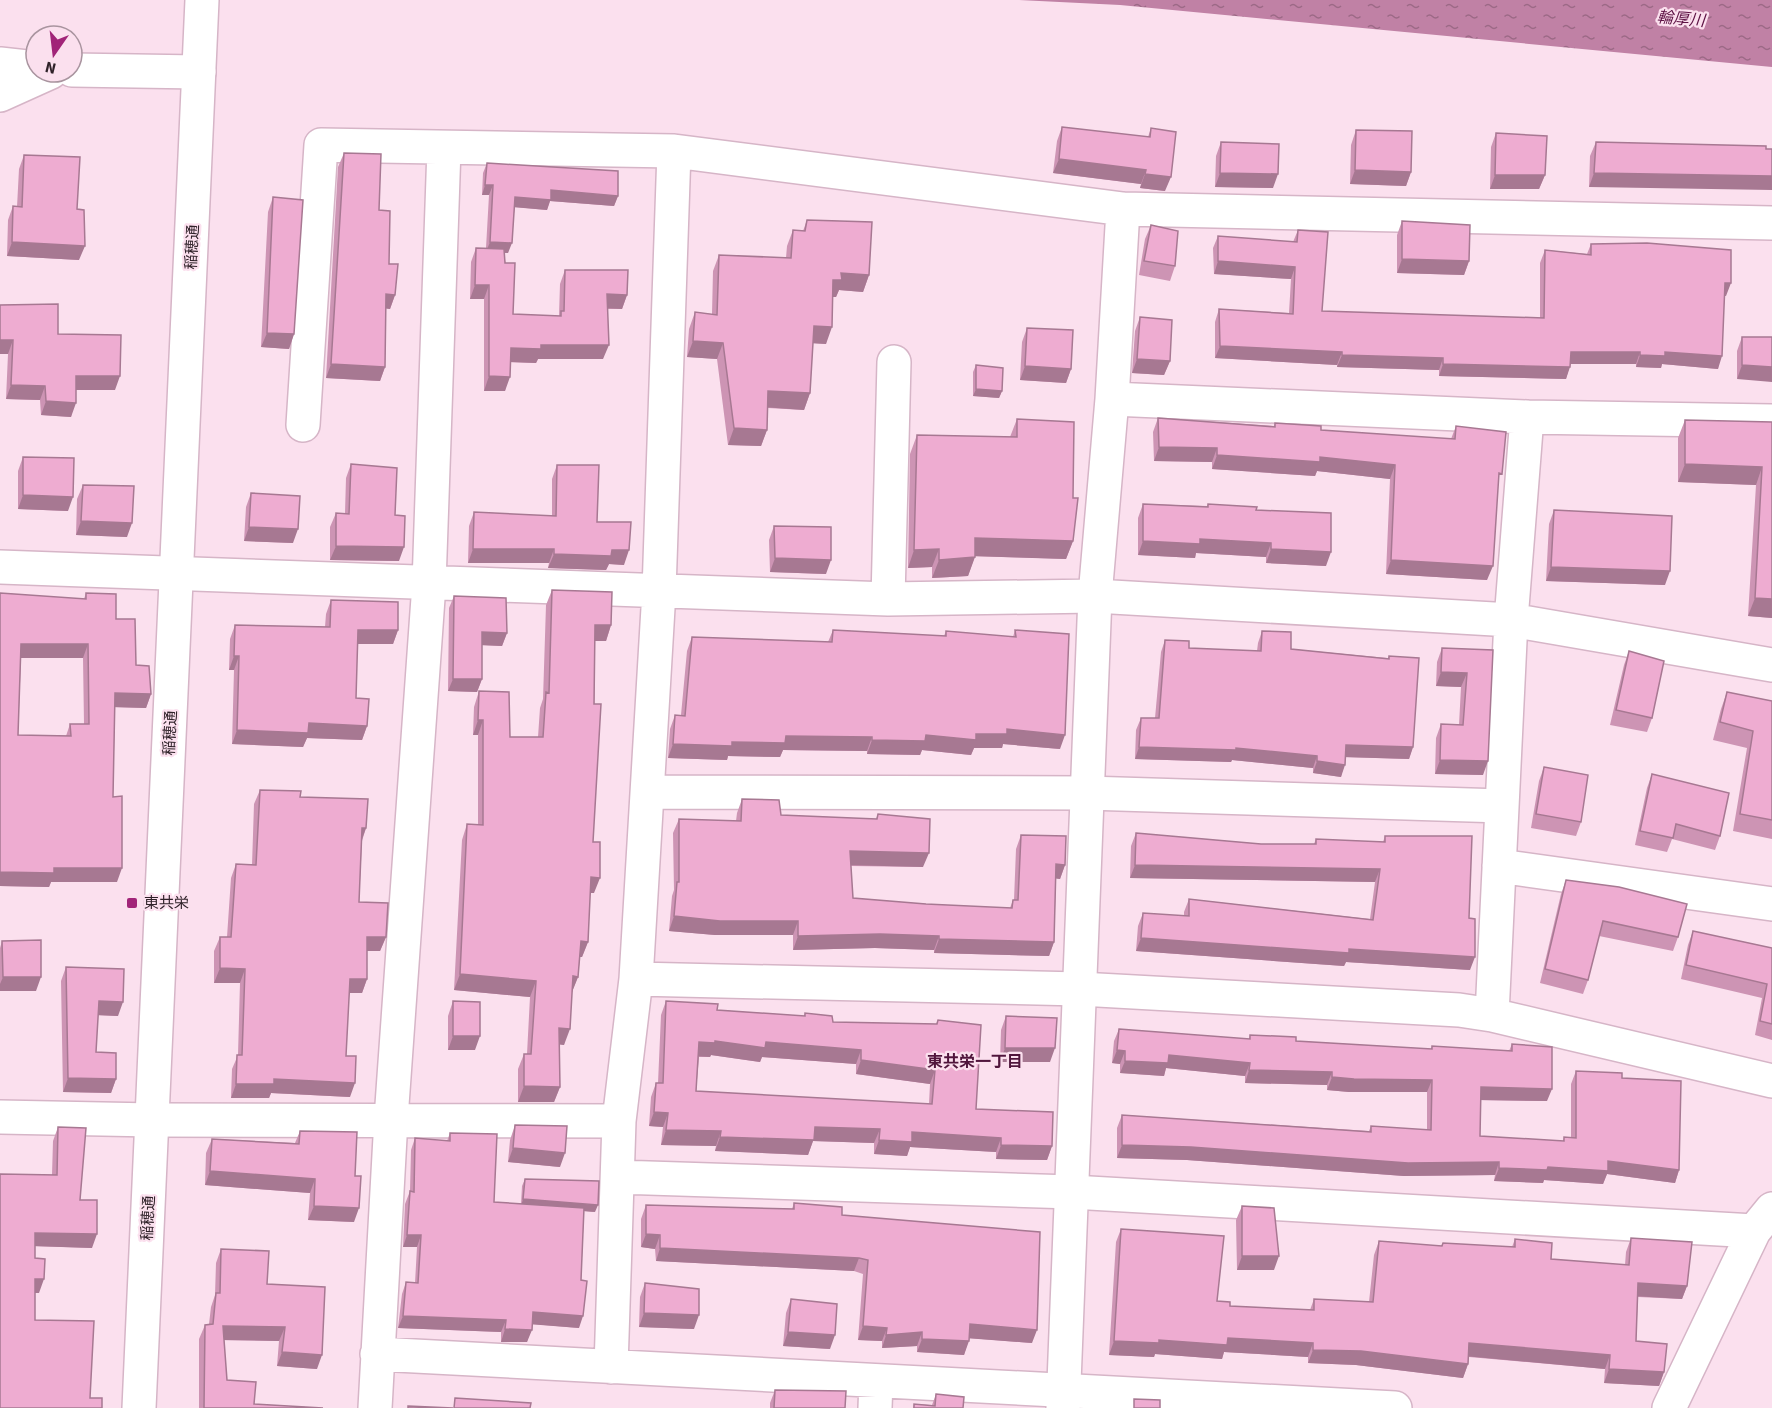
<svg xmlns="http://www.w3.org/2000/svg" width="1772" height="1408" viewBox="0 0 1772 1408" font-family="'Source Sans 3','Noto Sans JP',sans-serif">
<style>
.water{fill:url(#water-ripples)}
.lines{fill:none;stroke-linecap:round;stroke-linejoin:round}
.street-casing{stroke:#d6b5c7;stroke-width:36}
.secondary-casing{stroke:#d6b5c7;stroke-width:36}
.street{stroke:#fff;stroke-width:33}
.secondary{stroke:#fff;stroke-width:33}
.wall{fill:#cd94b4;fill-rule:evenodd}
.shaded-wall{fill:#a77892}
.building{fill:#eeacd1;stroke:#a77892;stroke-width:1.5;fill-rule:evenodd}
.poi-dot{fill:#a12478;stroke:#fbe0ee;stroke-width:2}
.labels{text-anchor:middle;stroke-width:4.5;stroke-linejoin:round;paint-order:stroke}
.street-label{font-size:15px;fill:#2f2229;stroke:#fbe0ee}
.poi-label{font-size:15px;fill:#2f2229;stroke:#fbe0ee;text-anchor:start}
.water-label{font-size:16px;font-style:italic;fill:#5d1244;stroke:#fbe0ee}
.neighbourhood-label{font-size:16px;font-weight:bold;fill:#50153c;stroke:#fbe0ee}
</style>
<defs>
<pattern id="water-ripples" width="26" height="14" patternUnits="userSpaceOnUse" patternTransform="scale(1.5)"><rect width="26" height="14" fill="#c081a5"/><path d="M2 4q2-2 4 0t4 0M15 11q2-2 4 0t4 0" fill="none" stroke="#9c6986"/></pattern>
</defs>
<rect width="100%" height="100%" fill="#fbe0ee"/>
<!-- water -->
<path class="water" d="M1019 0H1772V67L1120 5Z"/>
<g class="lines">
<!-- street casing -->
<g class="street-casing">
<path id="street" d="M0 64 36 68
M72 70 199 72
M0 95 51 72
M1112 399 1527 417 1772 421
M303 425 321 145 674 151 1123 209 1772 223
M0 567 888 599 1095 596 1511 620 1772 665
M1095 596 1112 399 1123 209
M888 599 894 362
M649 792 1087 793 1502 806
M1499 866 1772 904
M636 979 1080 989 1459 1010 1492 1015 1772 1081
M1492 1015 1511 620 1527 417
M0 1117 153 1120 619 1121
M618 1177 1072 1192 1754 1231
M377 1354 1395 1408
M611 1367 619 1121 636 979 659 591 674 151
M375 1408 391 1119 429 584 444 148
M875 1408 876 1381
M1669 1408 1754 1231 1772 1209"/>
</g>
<!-- secondary casing -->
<g class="secondary-casing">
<path id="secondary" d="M139 1408 202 0
M1063 1408 1095 596"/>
</g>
<!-- street -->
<use href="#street" class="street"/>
<!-- secondary -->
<use href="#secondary" class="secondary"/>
</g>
<!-- wall -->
<path class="wall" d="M1062 127 1148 137 1151 128 1165 191 1140 188 1141 184 1053 173 1057 141Z
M1356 130 1411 172 1406 186 1350 184 1351 145Z
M1496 133 1545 175 1539 189H1490L1491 147Z
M1221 142 1273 188 1215 187 1216 156Z
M1596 142 1766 149 1589 187 1590 156Z
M344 153 379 210 395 295 390 309 386 308 385 367 380 381 326 378 338 167Z
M24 155 77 209 79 260 7 256 8 220 13 206 17 207 19 169Z
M487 163 618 196 614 206 550 201 547 210 515 207 508 253H504L513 314 559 316 560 284 565 270 627 295 622 309H608L603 359H538L536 363 510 362 505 391H484V299H470L471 262 476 248H486L489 195H482L483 173Z
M273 197 294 334 289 349 261 347 268 212Z
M807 220 869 275 863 292 839 290 836 297H833L826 344 813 343 810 393 804 410 768 408 767 430 761 446 728 445 717 359 687 357 689 329 695 312 712 314 713 271 719 255 786 258 787 246 793 230 803 231Z
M1402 221 1469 261 1464 275 1397 273V235Z
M1151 225 1175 266 1170 281 1139 275 1145 239Z
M1298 230 1322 311 1540 318V263L1545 250 1587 254 1591 244 1726 296 1725 295 1718 369 1662 364 1661 368 1636 367V364H1570L1566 379 1439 376V370L1337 367V365L1215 358V322L1219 309 1289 313 1291 279 1214 274 1213 248 1218 236 1293 242Z
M0 305 58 334 115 390H76L71 417 41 415 40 400 6 399 8 354H0Z
M1140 317 1170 361 1164 375 1132 373 1135 331Z
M1027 328 1071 369 1066 383 1020 380 1022 342Z
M1742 337H1772L1737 379V351Z
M976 365 1002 391 999 398 973 396V372Z
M1158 418 1274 426 1275 423 1321 430 1451 439 1456 426 1498 484 1487 580 1386 574 1390 479 1317 471 1315 476 1212 469V462L1154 461 1153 432Z
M1017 419 1073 541 1066 559 975 556 968 576 932 578V567L908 568 910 454 917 435 1010 437Z
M1685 420 1772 422V618L1748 616 1756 485 1678 482V438Z
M23 457 68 511 18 509V471Z
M351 464 395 515 399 561 330 560V527L336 513H345L346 478Z
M557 465 597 522 624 565 609 564 606 570 548 568 549 563H468L469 526 474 512 552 516V479Z
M83 485 127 537 76 535 77 499Z
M251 493 293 543 244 541 246 507Z
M1143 504 1207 506 1208 504 1256 510 1326 566 1266 563V557L1196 553 1195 558 1138 555V518Z
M1554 510 1665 585 1546 581 1549 524Z
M774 526 826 574 770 572 769 540Z
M552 590 611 625 606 641H595L593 842 594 893H590L588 942 582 957H580L578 977 572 992 564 1045 560 1044V1087L554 1102H518V1069L524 1054H527L530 997 454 990 462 840 467 824 478 825V735H473L474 707 479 691 510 737H538L540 708 543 699 546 605Z
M0 593 84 599 86 593 116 619 136 665 151 694 146 708 115 707 113 797 117 882H51L49 887 0 886ZM21 658H83L84 724H70L66 736 18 735Z
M454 596 507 633 502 646 482 645V679L477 692 448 691 449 608Z
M331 600 398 630 393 644H357L356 698 367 726 362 740 307 738 303 747 232 744 234 670H229L230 639 235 625 325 627 326 614Z
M833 630 944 636 946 631 1013 637 1015 630 1060 749 1003 744 1002 748H974L971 755 922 750 920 755 867 754V751L783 750 780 757 728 756 727 760 668 758 670 729 675 715H681L687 651 692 637 828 642Z
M1262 631 1291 649 1388 658 1389 656 1413 747 1409 759 1345 757 1341 777 1313 773V768L1232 760 1231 762 1135 759 1136 730 1141 718H1155L1161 652 1165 640 1189 648 1257 651 1258 643Z
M1442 648 1493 650 1483 775 1435 774 1436 738 1441 724 1459 725 1461 687 1436 686 1437 662Z
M1629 651 1652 718 1647 732 1610 725 1624 665Z
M1727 692 1772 701V839L1733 831 1747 748 1713 740 1721 709Z
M1544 767 1581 822 1576 836 1531 828 1539 781Z
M1652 774 1720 836 1715 850 1672 839 1667 852 1635 845 1647 788Z
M260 790 300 797 366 828 362 841 359 902 386 937 380 951H367V979L362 993H349L346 1056 350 1097 271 1093 269 1098H231L232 1069 238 1055 240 983H214V951L220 937H227L231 878 236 864 252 865 254 804Z
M742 799 781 815 876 819 878 814 923 867 851 866 853 898 926 904 1010 908 1013 900H1014L1016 849 1021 835 1065 865 1060 879 1056 878 1054 942 1049 956 934 953V950L875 948 793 950V935H715L669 931 672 896 674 890 673 833 679 819 736 821 737 813Z
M1136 833 1261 844H1314L1316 839 1383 842 1385 836 1469 918 1470 970 1346 962 1344 966 1136 951 1138 926 1143 913 1184 916V912L1189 899 1370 919 1375 882 1130 878 1131 846Z
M1566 880 1678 937 1673 951 1599 936 1588 980 1583 994 1540 983 1561 894Z
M1693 931 1772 948V1040L1755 1035 1762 998 1681 979 1688 945Z
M2 941 36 991H0V948Z
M66 967 118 1016 98 1015 96 1052 116 1079 111 1093 63 1092 61 981Z
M453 1001 475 1050H448V1016Z
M666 1001 717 1010 804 1016 805 1013 833 1022 936 1024 938 1020 976 1109 1052 1146 1047 1160 996 1159V1152L910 1147 907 1156 874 1154V1143L813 1141 808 1155 715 1151 716 1146 661 1145 663 1127 649 1126 651 1097 656 1083H658L661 1015ZM711 1055 760 1062 762 1057 856 1064V1074L930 1084 929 1104 696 1091 699 1057H710Z
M1006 1016 1050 1062H1000L1001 1030Z
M1119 1029 1249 1039 1250 1035 1296 1041 1431 1049 1432 1046 1509 1051 1512 1044 1547 1101 1481 1100 1480 1136 1563 1141 1564 1137 1571 1138V1084L1576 1071 1622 1078 1679 1170 1675 1183 1607 1174 1603 1184 1544 1180 1543 1183 1494 1181 1495 1175 1404 1176 1187 1160 1117 1158V1128L1122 1115 1369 1131 1371 1126 1427 1130V1092H1349L1327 1090V1085L1245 1083V1076L1166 1068 1164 1076 1120 1073V1064L1112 1063 1114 1041Z
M515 1125 560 1167 508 1162 510 1140Z
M58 1127 80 1200 92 1248 35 1246V1258L39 1293H35V1320L90 1398 0 1408V1174L52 1175 53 1141Z
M300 1131 355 1176 354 1222 308 1220 310 1193 205 1185 206 1153 212 1139 295 1143Z
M450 1133 494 1202 521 1204 522 1186 525 1179 595 1212 584 1211 579 1328 532 1324 527 1342H501V1332L398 1328 402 1294 406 1282 415 1283 417 1247H403L405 1204 410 1191 411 1150 415 1138 447 1141Z
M794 1203 842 1215 1032 1343 969 1338 964 1355 917 1352V1346L882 1348V1341L858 1340 863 1274 854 1271 656 1261 655 1249 641 1247V1219L646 1205 792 1209Z
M1242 1206 1274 1270H1237L1236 1220Z
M1121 1229 1217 1301 1230 1306 1310 1310 1314 1299 1369 1302 1374 1255 1379 1241 1441 1246 1443 1243 1512 1247 1515 1239 1551 1259 1625 1265 1626 1252 1631 1238 1687 1286 1682 1299 1638 1297 1636 1341 1664 1372 1659 1386 1604 1383 1605 1369 1469 1357 1468 1364 1463 1378 1356 1365 1308 1363V1357L1224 1352 1222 1359 1155 1354 1154 1357 1109 1355 1116 1242Z
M221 1249 267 1284 317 1369 277 1366 279 1341 224 1340 227 1380 254 1404 323 1408H199V1339L205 1325 209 1324 211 1307 215 1295 216 1263Z
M645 1283 694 1329 639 1327 640 1297Z
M791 1299 830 1349 783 1346 786 1313Z
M775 1390 845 1408H770V1403Z
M936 1394 963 1408H913L914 1404 932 1405Z"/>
<!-- shaded-wall -->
<path class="shaded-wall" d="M1059 159 1146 170 1141 184 1053 173Z
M1355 170 1411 172 1406 186 1350 184Z
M1220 173 1278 174 1273 188 1215 187Z
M1594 173 1772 176V190L1589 187Z
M1145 174 1171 177 1165 191 1140 188Z
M1495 175H1545L1539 189H1490Z
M485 185H493L489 195H482Z
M551 190 618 196 614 206 550 201 547 210 512 207 515 197Z
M12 242 85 246 79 260 7 256Z
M490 242 512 243 508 253 486 252Z
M1402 259 1469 261 1464 275 1397 273Z
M1218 261 1295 267 1291 279 1214 274Z
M841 273 869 275 863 292 839 290 836 297H827L833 280Z
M1725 283H1731L1726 296 1721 295Z
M475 285H489L484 299H470Z
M386 294 395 295 390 309 381 308Z
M607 294 627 295 622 309 602 308Z
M814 326 832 327 826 344 808 343Z
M267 333 294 334 289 349 261 347Z
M0 340H13L8 354H0Z
M693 341 723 343 717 359 687 357Z
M541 345H609L603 359H538L536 363 506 362 511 348Z
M1220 346 1342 352 1337 365 1215 358Z
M1571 352H1640L1636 364H1566Z
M1665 352 1722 356 1718 369 1662 364 1661 368 1636 367 1640 355Z
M1342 355 1443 358 1439 370 1337 367Z
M1137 359 1170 361 1164 375 1132 373Z
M331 364 385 367 380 381 326 378Z
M1443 364 1570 367 1566 379 1439 376Z
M1742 365 1772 367V382L1737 379Z
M1025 366 1071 369 1066 383 1020 380Z
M76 376H120L115 390H71Z
M489 376 510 377 505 391H484Z
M11 385 45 386 40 400 6 399Z
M976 389 1002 391 999 398 973 396Z
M768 391 810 393 804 410 762 407Z
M46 401 76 403 71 417 41 415Z
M734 428 767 430 761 446 728 445Z
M1159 447 1217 448 1212 462 1154 461Z
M1217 455 1320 457 1395 465 1390 479 1317 471 1315 476 1212 469Z
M1685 464 1762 467 1756 485 1678 482Z
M23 495 73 497 68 511 18 509Z
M81 521 132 523 127 537 76 535Z
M249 527 298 529 293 543 244 541Z
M975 538 1073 541 1066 559 968 556Z
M1200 539 1271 543 1266 557 1196 553 1195 558 1138 555 1143 541Z
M336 546 404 547 399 561 330 560Z
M473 549H554L549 563H468Z
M939 549 932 567 908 568 914 550Z
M1271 549 1331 552 1326 566 1266 563Z
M612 550H629L624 565 609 564 606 570 548 568 554 554Z
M975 557 968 576 932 578 939 560Z
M775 558 831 560 826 574 770 572Z
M1391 560 1493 566 1487 580 1386 574Z
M1551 567 1670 571 1665 585 1546 581Z
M1755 598 1772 599V618L1748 616Z
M595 625H611L606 641H590Z
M358 630H398L393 644H353Z
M482 632 507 633 502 646 478 645Z
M21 644H88L83 658H16Z
M234 656H239L234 670H229Z
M1441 672 1467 673 1461 687 1436 686Z
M453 679H482L477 692 448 691Z
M115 693 151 694 146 708 110 707Z
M478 720H483L478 735H473Z
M309 723 367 726 362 740 307 738 303 747 232 744 237 730Z
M1007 729 1065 735 1060 749 1003 744 1002 748H974L971 755 922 750 920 755 867 754 872 740 926 735 976 734Z
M786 736 872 737 867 751 783 750 780 757 728 756 727 760 668 758 673 744 732 742Z
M1346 745 1413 747 1409 759 1342 757Z
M1139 747 1236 748 1317 756 1313 768 1232 760 1231 762 1135 759Z
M1440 760 1488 761 1483 775 1435 774Z
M1317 761 1345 765 1341 777 1313 773Z
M362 828H366L361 842Z
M850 851 929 853 923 867 845 865Z
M1056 864 1065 865 1060 879 1051 878Z
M1135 865 1380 869 1375 882 1130 878Z
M54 868H122L117 882H51L49 887 0 886V872Z
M591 877 600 878 594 893H585Z
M674 916 798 921 793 935H715L669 931Z
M880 934 939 936 934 950 875 948 793 950 798 936Z
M367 937H386L380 951H362Z
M1141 938 1349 949 1475 957 1470 970 1346 962 1344 966 1136 951Z
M939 939 1054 942 1049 956 934 953Z
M581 941 588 942 582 957H575Z
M220 968 245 969 240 983H214Z
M460 974 536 981 530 997 454 990Z
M573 976 578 977 572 992H567Z
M3 977H41L36 991H0V984Z
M350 979H367L362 993H345Z
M99 1001 123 1002 118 1016 94 1015Z
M559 1028 570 1029 564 1045 554 1044Z
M453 1036H480L475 1050H448Z
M715 1041 766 1042 861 1050 856 1064 762 1057 760 1062 711 1055 710 1057 694 1056 699 1042Z
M1005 1048H1055L1050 1062H1000Z
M1117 1050 1125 1051 1120 1064 1112 1063Z
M1169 1055 1250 1063 1245 1076 1166 1068 1164 1076 1120 1073 1125 1061Z
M861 1060 935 1070 930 1084 856 1074Z
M1249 1070 1332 1072 1327 1085 1245 1083Z
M1332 1077 1432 1080 1427 1092H1349L1327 1090Z
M68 1078 116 1079 111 1093 63 1092Z
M274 1079 355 1083 350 1097 271 1093 269 1098H231L236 1084Z
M524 1086 560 1087 554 1102H518Z
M1481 1087 1552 1089 1547 1101 1476 1100Z
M654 1112 668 1113 663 1127 649 1126Z
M815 1127 880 1129 874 1143 813 1141 808 1155 715 1151 720 1137Z
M666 1130 721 1131 716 1146 661 1145Z
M912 1132 1001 1138 996 1152 910 1147 907 1156 874 1154 879 1140Z
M1001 1145 1052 1146 1047 1160 996 1159Z
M1122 1145 1191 1147 1499 1162 1495 1175 1404 1176 1187 1160 1117 1158Z
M513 1148 565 1153 560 1167 508 1162Z
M1608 1161 1679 1170 1675 1183 1607 1174 1603 1184 1544 1180 1543 1183 1494 1181 1499 1168 1548 1167Z
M210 1171 315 1179 310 1193 205 1185Z
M523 1199 598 1205 595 1212 521 1206Z
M314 1206 359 1208 354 1222 308 1220Z
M35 1233 97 1234 92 1248 30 1246Z
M646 1234 660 1235 655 1249 641 1247Z
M407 1235H421L417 1247H403Z
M660 1248 859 1258 854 1271 656 1261Z
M1242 1256H1279L1274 1270H1237Z
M35 1279H44L39 1293H30Z
M1638 1283 1687 1286 1682 1299 1633 1296Z
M533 1312 583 1316 579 1328 528 1324Z
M644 1313 699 1315 694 1329 639 1327Z
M403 1316 506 1320 501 1332 398 1328Z
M970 1324 1037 1330 1032 1343 965 1338Z
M223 1326 285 1327 279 1341 218 1340Z
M863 1326 887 1328 882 1341 858 1340Z
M505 1329 532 1330 527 1342H501Z
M788 1332 835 1335 830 1349 783 1346Z
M922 1332 917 1346 882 1348 886 1335Z
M1228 1338 1313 1343 1308 1357 1224 1352 1222 1359 1155 1354 1154 1357 1109 1355 1114 1341Z
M922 1339 969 1341 964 1355 917 1352Z
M1469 1343 1610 1355 1605 1369 1464 1356Z
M1313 1350 1361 1351 1468 1364 1463 1378 1356 1365 1308 1363Z
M282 1352 322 1355 317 1369 277 1366Z
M1609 1369 1664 1372 1659 1386 1604 1383Z"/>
<!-- building -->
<path class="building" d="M1062 127 1150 137 1151 128 1176 132 1171 177 1145 174 1146 170 1059 159Z
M1356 130 1412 131 1411 172 1355 170Z
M1496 133 1547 136 1545 175H1495Z
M1221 142 1279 144 1278 174 1220 173Z
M1596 142 1766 146V149H1772V176L1594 173Z
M344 153 381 154 379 210 390 211 389 264H398L395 295 386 294 385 367 331 364Z
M24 155 80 157 77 209 84 210 85 246 12 242 13 206 22 207Z
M487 163 618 171V196L551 190V200L515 197 512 243 490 242 493 185H485Z
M273 197 303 200 294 334 267 333Z
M807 220 872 222 869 275 841 273 842 280H833L832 327 814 326 810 393 768 391 767 430 734 428 723 343 693 341 695 312 717 315 719 255 791 258 793 230 805 231Z
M1402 221 1470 225 1469 261 1402 259Z
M1151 225 1178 231 1175 266 1144 261Z
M1298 230 1328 232 1322 311 1544 318 1545 250 1591 255V244L1647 243 1731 250V283H1725L1722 356 1665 352V356L1640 355V352H1571L1570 367 1443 364V358L1342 355V352L1220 346 1219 309 1293 314 1295 267 1218 261V236L1297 242Z
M476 248 504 249 505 263H515L513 314 561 316V311H564L565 270H628L627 295 607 294 609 345H541V349L511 348 510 377 489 376V285H475Z
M58 304V334L121 335 120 376H76V403L46 401 45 386 11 385 13 340H0V305Z
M1140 317 1172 320 1170 361 1137 359Z
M1027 328 1073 330 1071 369 1025 366Z
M1742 337H1772V367L1742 365Z
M976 365 1003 368 1002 391 976 389Z
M1158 418 1275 427V423L1321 426V430L1455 439 1456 426 1506 432 1502 474 1499 473 1493 566 1391 560 1395 465 1320 457V462L1217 455V448L1159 447Z
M1017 419 1074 422 1073 498H1078L1073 541 975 538V557L939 560V549L914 550 917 435 1017 437Z
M1685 420 1772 422V599L1755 598 1762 467 1685 464Z
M23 457 74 458 73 497 23 495Z
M351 464 397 468 395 515 405 516 404 547 336 546V513L349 514Z
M557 465H599L597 522H631L629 550H612L611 556 554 554V549H473L474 512 556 516Z
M83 485 134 486 132 523 81 521Z
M251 493 300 496 298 529 249 527Z
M1143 504 1208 507V504L1257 507 1256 510 1331 513V552L1271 549V543L1200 539V544L1143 541Z
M1554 510 1672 516 1670 571 1551 567Z
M774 526 831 527V560L775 558Z
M552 590 612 592 611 625H595L594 704H601L593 842H600V878L591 877 588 942 581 941 578 977 573 976 570 1029 559 1028 560 1087 524 1086V1054H531L536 981 460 974 467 824 483 825V720H478L479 691 509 692 510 737H543L546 692 549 693Z
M0 593 86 599V593L116 594V619H135L136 665 149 666 151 694 115 693 113 797 122 796V868H54V873L0 872ZM21 644H88L89 724H70L71 736 18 735Z
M454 596 506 598 507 633 482 632V679H453Z
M331 600 398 602V630H358L356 698 369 699 367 726 309 723 308 733 237 730 239 656H234L235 625 330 627Z
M833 630 946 636V631L1016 637 1015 630 1069 634 1065 735 1007 729V734H976V740L926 735 925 741 872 740V737L786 736 785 743 732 742V746L673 744 675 715 685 716 692 637 832 642Z
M1262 631 1291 632V649L1389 659V656L1419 658 1413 747 1346 745 1345 765 1317 761V756L1236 748V750L1139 747 1141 718H1159L1165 640 1189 641V648L1261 651Z
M1442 648 1493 650 1488 761 1440 760 1441 724 1463 725 1467 673 1441 672Z
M1629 651 1664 661 1652 718 1616 710Z
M1727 692 1772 701V820L1740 814 1753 731 1720 722Z
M1544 767 1588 775 1581 822 1536 814Z
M1652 774 1729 793 1720 836 1676 824 1673 838 1640 831Z
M260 790 301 791 300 797 368 799 366 828H362L359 902 388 903 386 937H367V979H350L346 1056H356L355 1083 274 1079V1084H236L237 1055H242L245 969 220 968V937H231L236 864 256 865Z
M742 799 779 800 781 815 877 819 878 814 930 819 929 853 850 851 853 898 926 904 1012 908 1013 900H1018L1021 835 1066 836 1065 865 1056 864 1054 942 939 939V936L880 934 798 936V921H720L674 916 677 882H679V819L741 821Z
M1136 833 1261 844H1316V839L1385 842V836H1472L1469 918 1475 919V957L1349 949V953L1141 938 1143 913 1189 916V899L1373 920 1380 869 1135 865Z
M1566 880 1619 887 1687 904 1678 937 1603 921 1588 980 1545 969Z
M1693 931 1772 948V1024L1760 1021 1767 984 1686 965Z
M41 940V977H3L2 941Z
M66 967 124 969 123 1002 99 1001 96 1052 116 1053V1079L68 1078Z
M453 1001 480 1002V1036H453Z
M666 1001 718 1004 717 1010 805 1016V1013L832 1016 833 1022 937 1024 938 1020 981 1025 976 1109 1053 1112 1052 1146 1001 1145V1138L912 1132V1142L879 1140 880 1129 815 1127 814 1140 720 1137 721 1131 666 1130 668 1113 654 1112 656 1083H663ZM715 1041 765 1048 766 1042 861 1050V1060L935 1070 932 1104 696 1091 699 1042 715 1043Z
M1006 1016 1057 1018 1055 1048H1005Z
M1119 1029 1250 1039V1035L1296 1037V1041L1432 1049V1046L1512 1051V1044L1552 1047V1089L1481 1087 1480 1136 1564 1141V1137L1576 1138V1071L1622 1073V1078L1681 1081 1679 1170 1608 1161V1171L1548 1167 1547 1170 1499 1168V1162L1408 1163 1191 1147 1122 1145V1115L1371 1132V1126L1431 1130 1432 1080 1354 1079 1332 1077V1072L1249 1070 1250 1063 1169 1055 1168 1063 1125 1061V1051L1117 1050Z
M515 1125 567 1126 565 1153 513 1148Z
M58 1127 86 1128 80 1200H97V1234L35 1233V1258L45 1259 44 1279H35V1320L94 1321 90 1398H102V1408H0V1174L57 1175Z
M300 1131 357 1132 355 1176H361L359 1208 314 1206 315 1179 210 1171 212 1139 299 1144Z
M450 1133 497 1134 494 1202 584 1208 581 1280 587 1281 583 1316 533 1312 532 1330 505 1329 506 1320 403 1316 406 1282 418 1283 421 1235H407L410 1191 414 1192 415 1138 450 1141Z
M525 1179 599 1181 598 1205 523 1199Z
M794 1203 842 1207V1215L1040 1232 1037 1330 970 1324 969 1341 922 1339V1332L886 1335 887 1328 863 1326 868 1260 859 1258 660 1248V1235L646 1234V1205L794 1209Z
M1242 1206 1274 1208 1279 1256H1242Z
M1121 1229 1224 1236 1217 1301 1230 1302V1306L1314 1310V1299L1373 1302 1379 1241 1442 1246 1443 1243 1515 1247V1239L1552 1243 1551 1259 1629 1265 1631 1238 1692 1242 1687 1286 1638 1283 1636 1341 1667 1344 1664 1372 1609 1369 1610 1355 1469 1343 1468 1364 1361 1351 1313 1350V1343L1228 1338 1227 1345 1159 1340V1343L1114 1341Z
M221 1249 269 1251 267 1284 325 1287 322 1355 282 1352 285 1327 223 1326 227 1380 256 1382 254 1404 323 1408H204L205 1325 213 1324 216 1293H220Z
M645 1283 699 1289V1315L644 1313Z
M791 1299 837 1304 835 1335 788 1332Z
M775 1390 846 1391 845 1408H774Z
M936 1394 964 1397 963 1408H914V1404L935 1406Z
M455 1398 531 1403 530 1408H454Z
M1134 1399 1160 1400V1408H1134Z
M408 1406 453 1408H408Z"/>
<!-- markers -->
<rect class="poi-dot" x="126" y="897" width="12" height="12" rx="3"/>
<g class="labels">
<!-- street labels -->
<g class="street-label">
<text transform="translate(192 247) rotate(-87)" y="5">稲穂通</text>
<text transform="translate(170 733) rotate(-87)" y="5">稲穂通</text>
<text transform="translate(148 1218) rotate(-87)" y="5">稲穂通</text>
</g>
<!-- poi labels -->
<g class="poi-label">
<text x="144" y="908">東共栄</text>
</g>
<!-- water labels -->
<g class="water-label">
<text transform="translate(1681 18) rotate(5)" y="6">輪厚川</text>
</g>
<!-- neighbourhood labels -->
<g class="neighbourhood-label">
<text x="975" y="1067">東共栄一丁目</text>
</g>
</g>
<!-- north arrow -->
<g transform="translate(54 54) rotate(194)"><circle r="28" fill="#fbe0ee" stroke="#a9949f" stroke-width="1.5"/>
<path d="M0-4.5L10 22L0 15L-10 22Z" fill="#a12478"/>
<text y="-9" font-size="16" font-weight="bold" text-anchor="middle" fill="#2f2229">N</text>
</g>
</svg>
